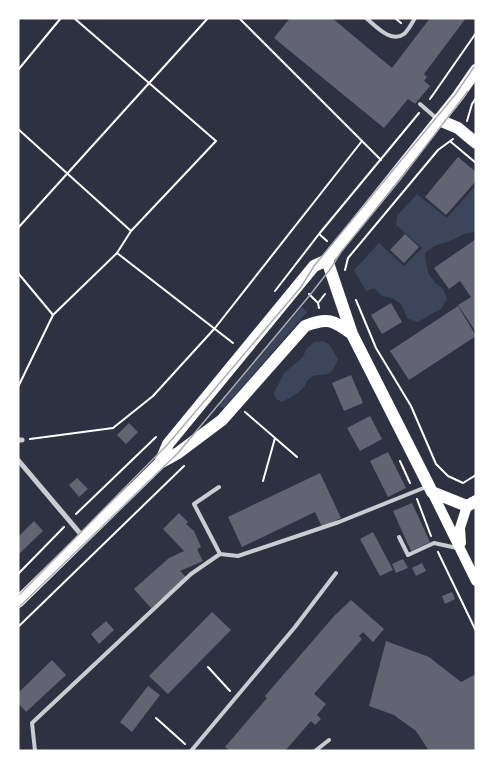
<svg xmlns="http://www.w3.org/2000/svg" width="494" height="769" viewBox="0 0 494 769" font-family="Ubuntu,sans-serif">
<style>
.green{fill:#3c4559}
.building{fill:#626471}
.lines{fill:none;stroke-linecap:round;stroke-linejoin:round}
.path{stroke:#fff;stroke-width:2}
.service{stroke:#caccd0;stroke-width:4}
.pedestrian{stroke:#caccd0;stroke-width:5}
.secondary{stroke:#fff;stroke-width:10}
.primary{stroke:#fff;stroke-width:12}
.tram{stroke:#abadb3;stroke-width:1.5}
</style>
<rect width="100%" height="100%" fill="#2d3142"/>
<!-- green -->
<path class="green" d="M476 185V232C465 232 461 236 452 240 439 245 435 244 425 253 426 262 426 271 432 279 439 289 443 283 447 299L441 309 418 322 408 319 401 304 392 298 382 296 374 288 366 291 354 270 379 243 404 266 422 248 396 225 397 216 417 194 447 218Z
M302 307 307 312 224 408 220 407V403Z
M323 341 329 344 338 359C329 385 320 368 308 380 306 382 306 386 303 388 298 394 289 398 282 402L276 399 274 393 284 373 303 357 306 349 314 342Z"/>
<!-- building -->
<path class="building" d="M290 18H332L392 68 430 18H466L424 74 427 77 424 81 430 86 415 104 408 99 384 128 274 38Z
M458 157 476 172V181L446 215 425 197Z
M405 234 419 247 404 263 390 250Z
M476 239V332L458 305 471 297 460 281 449 289 434 268Z
M391 303 402 322 382 334 371 315Z
M458 306 476 336 409 380 390 351Z
M351 375 363 403 344 411 332 383Z
M370 416 382 439 360 451 347 428Z
M129 423 138 432 126 444 117 435Z
M388 452 406 488 388 497 370 461Z
M320 473 341 518 322 527 315 512 242 547 228 517Z
M77 478 88 489 79 497 69 485Z
M412 503 430 542 411 551 393 511Z
M179 513 188 522 186 524 194 531 201 547 197 549 203 561 180 571 186 577 151 608 134 589 169 558 184 551 163 529Z
M34 521 43 531 18 555V537Z
M373 532 393 570 380 576 360 539Z
M403 559 408 568 396 573 392 564Z
M422 563 426 571 416 576 412 568Z
M452 592 455 599 445 604 442 596Z
M351 600 384 629 373 642 363 632 359 636 362 639 314 694 326 704 317 715 321 719 315 725 311 721 285 751H230L225 747 267 698 265 696 335 615Z
M212 612 231 630 168 694 149 676Z
M106 621 114 630 99 644 91 634Z
M386 641 429 657 461 682 476 674V751H429L416 731 394 715 369 706Z
M52 660 66 675 26 712 18 703V693Z
M148 686 160 695 132 732 120 722Z"/>
<g class="lines">
<!-- path -->
<path class="path" d="M239 18 381 160
M395 18 401 23
M18 70 61 18
M430 99 476 33
M467 121 472 104 476 98
M18 129 131 231
M451 142 476 163
M18 228 208 18
M319 234 327 241
M117 253 233 343
M345 270 348 258 438 150 453 139
M18 273 53 315
M275 291 319 234 419 113
M309 294 318 303 319 308
M356 300 376 348 411 406 436 464 448 476 463 483 476 475
M318 303 325 294
M18 387 53 315 117 253 131 231 216 141 74 18
M245 412 297 457
M30 439 113 428 153 396 215 328 362 141
M400 461 410 483
M263 481 275 438
M417 499 431 536
M76 514 156 437
M438 552 476 631
M18 574 64 527
M18 627 184 466
M208 667 230 691
M156 718 185 744"/>
<!-- service -->
<path class="service" d="M366 18C375 25 391 44 404 34 408 31 412 23 415 18
M420 104 436 118
M219 487 194 504 220 554 238 556 339 522 426 487
M399 537 408 555 434 543 457 548
M35 751 32 723 191 574 220 554
M191 751 295 627 336 573
M315 751 329 740"/>
<!-- pedestrian -->
<path class="pedestrian" d="M18 440H22
M18 460 84 538"/>
<!-- secondary -->
<path class="secondary" d="M432 492 476 581
M461 543 460 528 467 506"/>
<!-- primary -->
<path class="primary" d="M439 120 458 128 476 143
M327 260 352 334 432 492 467 506 476 501
M160 463 168 444 314 266 327 260 458 96 476 70
M18 602 160 463 178 453 222 420 305 326C328 317 333 320 352 334"/>
<!-- tram -->
<path class="tram" d="M18 596 168 444 301 287 314 266 455 95 476 64
M18 608 178 453 310 295 331 268 341 252 399 181 468 91"/>
</g>
<!-- border -->
<rect width="494" height="769" fill="none" stroke="#ffffff" stroke-width="39"/>
</svg>
